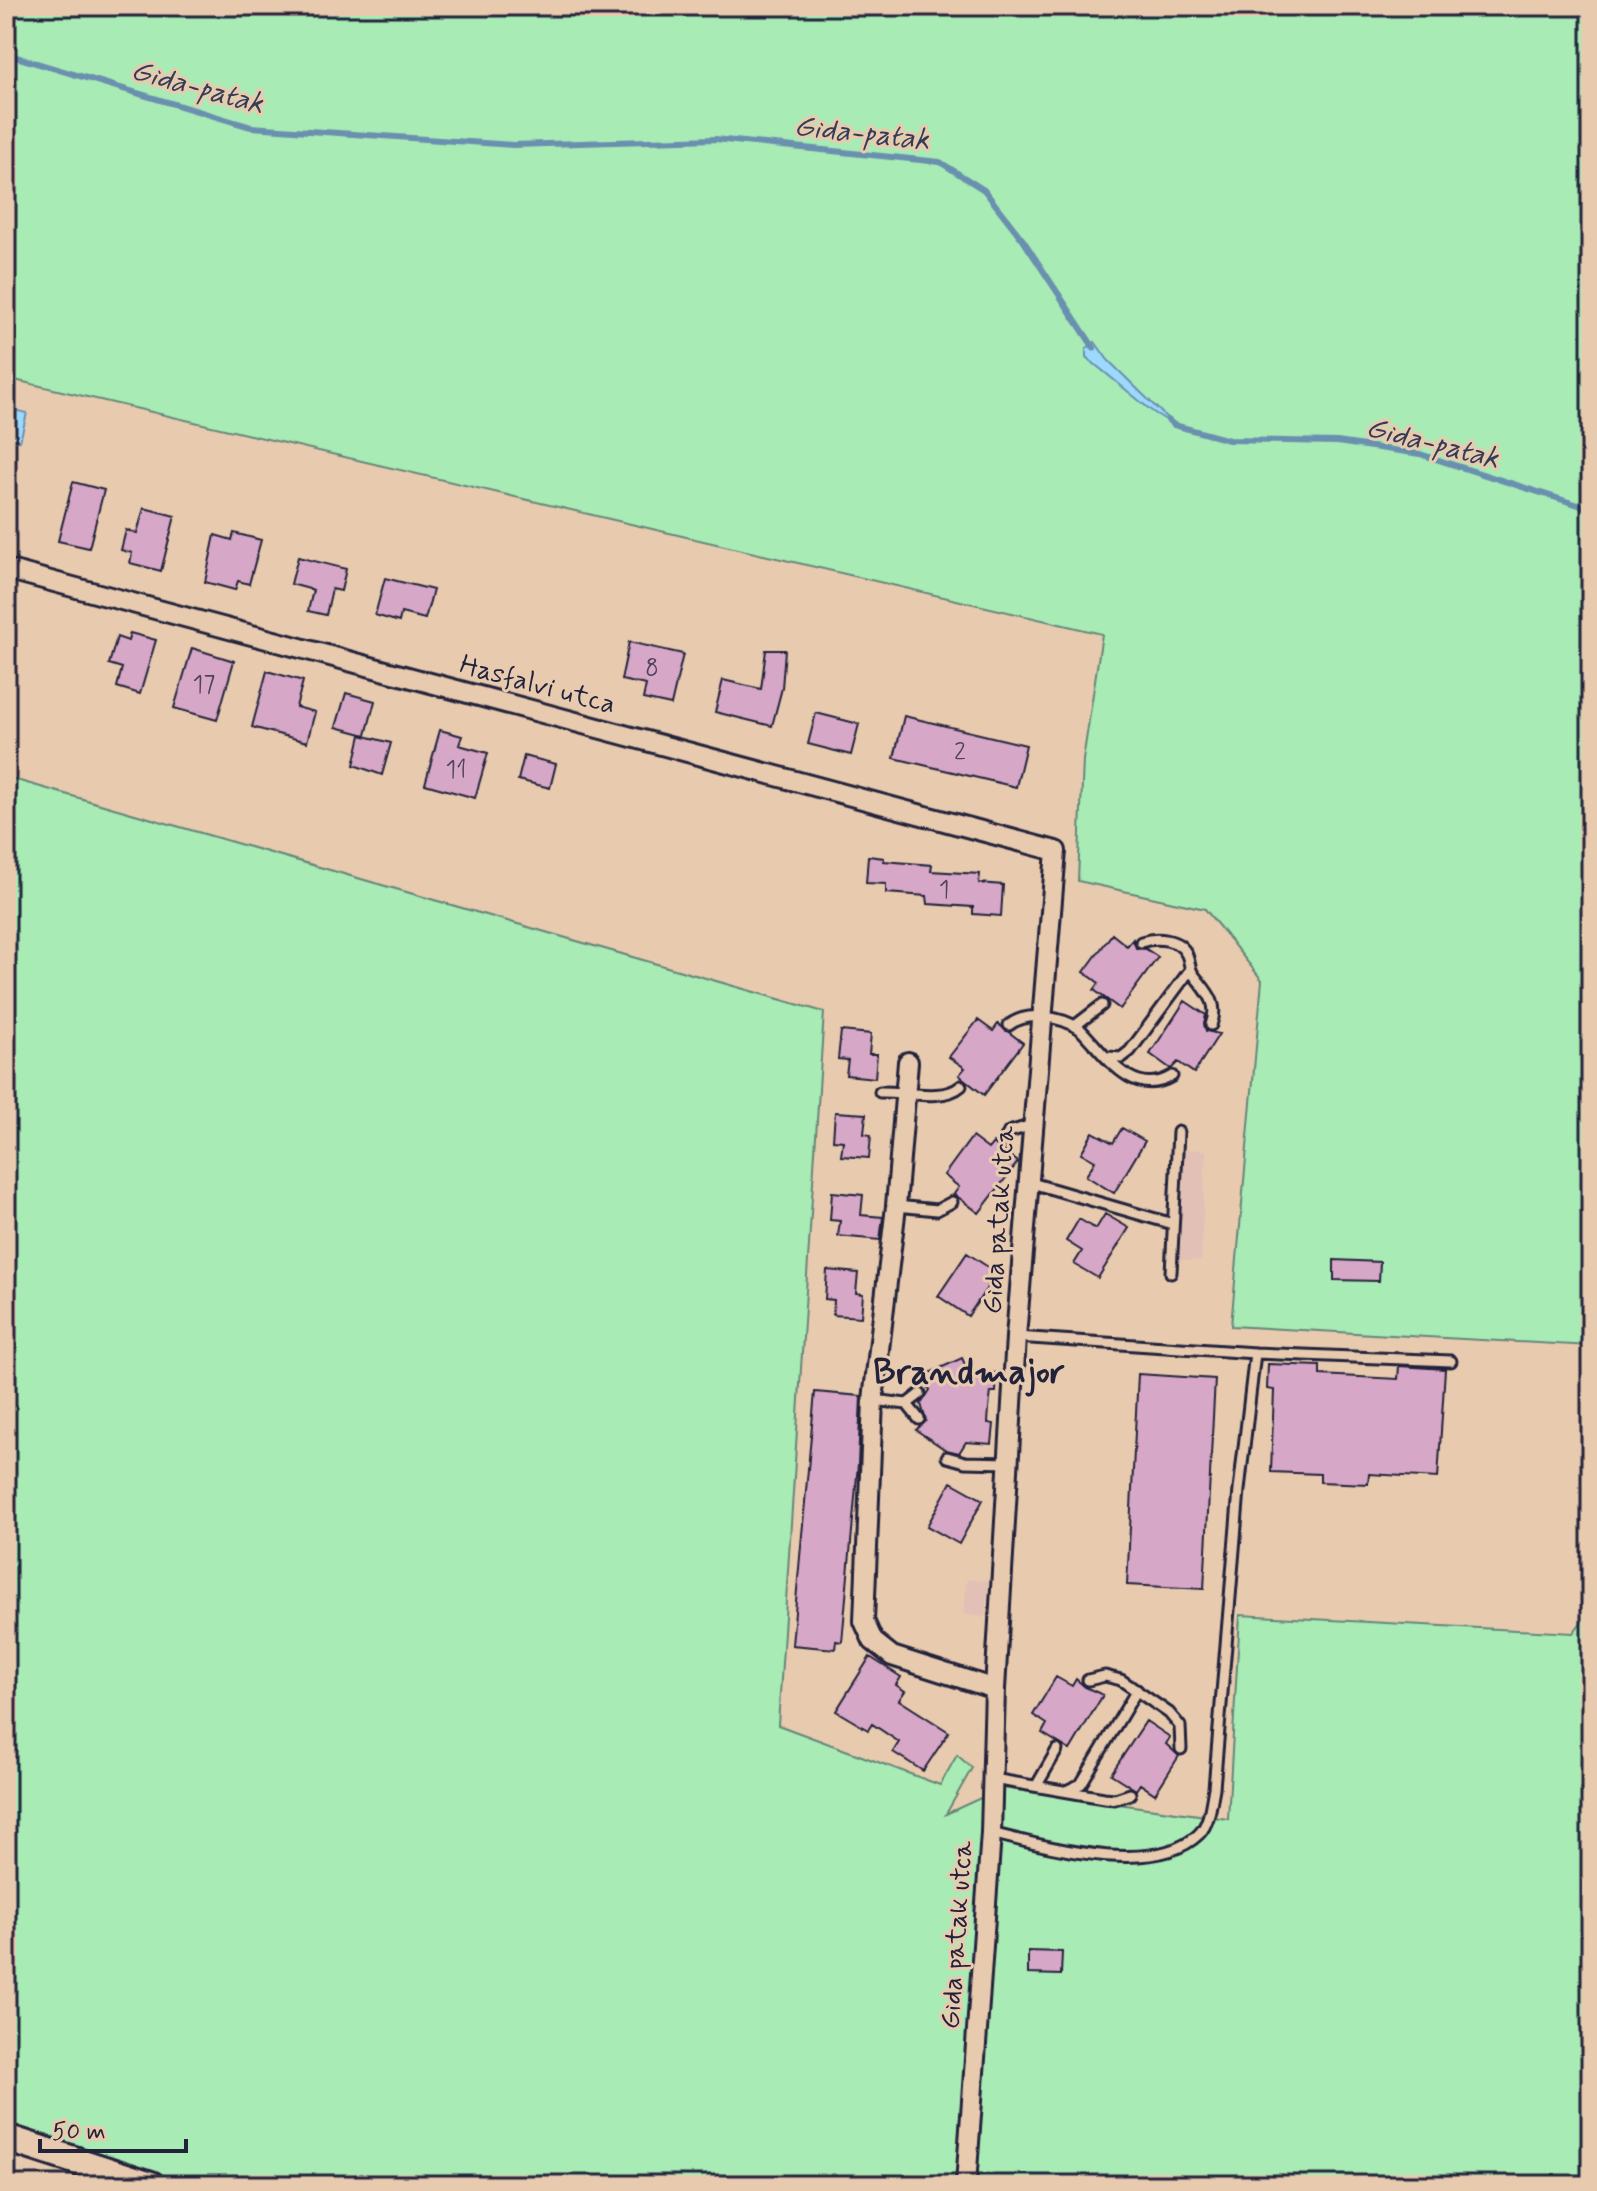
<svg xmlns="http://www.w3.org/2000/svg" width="1597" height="2191" viewBox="0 0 1597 2191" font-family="Mynerve,sans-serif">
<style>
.built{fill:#e3c0b6}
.green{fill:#a8ebb5;stroke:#658678;stroke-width:2}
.water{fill:#9cd9fd;stroke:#6b90af;stroke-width:2}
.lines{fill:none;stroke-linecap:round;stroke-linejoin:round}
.stream{stroke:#6b90af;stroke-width:6}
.building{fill:#d7a7c7;stroke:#22223b;stroke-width:2}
.lane-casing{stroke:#22223b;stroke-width:15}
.street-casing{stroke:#22223b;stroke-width:24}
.secondary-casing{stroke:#22223b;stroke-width:32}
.lane{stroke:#e8cbaf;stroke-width:9}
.street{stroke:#e8cbaf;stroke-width:18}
.secondary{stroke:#e8cbaf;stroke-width:26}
.labels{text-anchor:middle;stroke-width:6;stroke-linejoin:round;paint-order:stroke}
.number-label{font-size:24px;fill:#4f435e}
.street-label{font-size:28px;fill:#22223b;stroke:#e8cbaf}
.water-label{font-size:30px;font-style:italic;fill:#343d58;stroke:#e8cbaf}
.district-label{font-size:36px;font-weight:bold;fill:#22223b;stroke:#e8cbaf}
</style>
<rect width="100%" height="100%" fill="#e8cbaf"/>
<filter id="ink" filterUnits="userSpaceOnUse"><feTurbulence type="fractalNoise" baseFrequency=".0125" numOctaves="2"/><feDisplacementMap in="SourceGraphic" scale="16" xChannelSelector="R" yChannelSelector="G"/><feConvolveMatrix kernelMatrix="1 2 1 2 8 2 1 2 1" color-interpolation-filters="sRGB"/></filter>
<g filter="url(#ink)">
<!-- built -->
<path class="built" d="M1183 1149 1206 1150 1201 1261 1178 1260Z
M967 1579 989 1581 985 1617 963 1614Z"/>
<!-- green -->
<path class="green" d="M6 6H1591V1346L1231 1326 1262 980 1205 909 1078 881 1083 760 1102 634 6 378Z
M6 777 824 1012 778 1725 940 1785 957 1755 972 1768 946 1814 1002 1788 1228 1819 1240 1615 1573 1633 1591 1609V2185H140L6 2138Z"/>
<!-- water -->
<path class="water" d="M1095 342 1108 360 1174 425 1153 412 1086 357V349Z
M6 408 27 413 20 441 6 437Z"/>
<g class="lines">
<!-- stream -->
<path class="stream" d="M6 54 251 127 513 145 715 139 940 162 984 190 1023 240 1094 348
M1168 420 1174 425 1229 440 1337 442 1420 454 1591 509"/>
</g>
<!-- building -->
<path class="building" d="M73 482 104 490 89 548 58 541Z
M144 508 175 516 161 571 130 563 132 553 121 550 126 530 137 533Z
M234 533 261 540 249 584 238 581 235 590 205 582 215 535 232 540Z
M298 557 346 569 341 591 332 589 326 615 308 611 313 590 291 584Z
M385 578 433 590 425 619 401 613 399 622 375 615Z
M130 633 156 640 140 694 117 687 122 668 109 664 117 637 128 641Z
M629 642 683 654 671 705 643 699 646 685 621 680Z
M192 648 234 661 217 720 174 708Z
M766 650H785L782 688 772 726 715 712 723 680 761 689Z
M267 671 303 681 296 707 315 712 307 742 252 727Z
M346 693 375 701 366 735 336 727Z
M816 713 859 724 851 755 808 744Z
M904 716 1026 745 1016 787 894 758Z
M440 730 462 736 459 745 488 753 475 798 425 784Z
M361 735 391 743 382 775 354 765Z
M524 756 556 764 550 788 518 780Z
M868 856 884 858V861L932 865 931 871 980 874 979 883 1003 885 1001 916 973 914V907L928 904 927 896 886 893V884L866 883Z
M1112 934 1127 946 1133 939 1136 948 1146 949 1158 957 1120 1009 1094 990 1099 983 1084 972Z
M1185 1001 1206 1015 1204 1023 1206 1031 1219 1034 1194 1073 1178 1062 1171 1069 1150 1054Z
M978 1020 993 1031 998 1024 1023 1043 984 1095 959 1075 965 1068 949 1057Z
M841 1031 871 1034 869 1054H877L875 1078 846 1075 848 1060 838 1059Z
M835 1112 866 1114 864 1134 871 1135 869 1158 841 1156 843 1141 833 1140Z
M1122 1128 1145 1141 1114 1193 1086 1176 1095 1161 1081 1153 1093 1132 1113 1143Z
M972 1137 988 1149 993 1143 1018 1162 979 1213 954 1194 959 1187 944 1175Z
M832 1192 863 1195 861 1215 883 1217 880 1240 838 1236 840 1221 830 1220Z
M1105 1214 1129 1228 1098 1278 1074 1264 1082 1251 1066 1241 1079 1219 1096 1229Z
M967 1253 997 1273 968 1316 938 1296Z
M1334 1260 1380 1262 1379 1281 1334 1280Z
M827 1270 858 1273 856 1293 863 1294 861 1317 833 1315 834 1300 825 1299Z
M962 1358 968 1371 997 1373 996 1392H991L989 1408 988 1423 994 1424 992 1444 966 1442 959 1453 946 1450 916 1430 926 1421 921 1404 930 1390 923 1376Z
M1268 1364 1320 1366V1375L1398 1379 1399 1366 1445 1369 1438 1478 1369 1474 1368 1484 1320 1482V1474L1271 1472 1274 1390 1267 1389Z
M1138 1374 1215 1379 1204 1589 1127 1585Z
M815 1392 861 1396 858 1464 844 1620 842 1642 836 1641 835 1649 792 1645Z
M951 1482 983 1500 959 1544 927 1526Z
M870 1657 901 1677 896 1685 905 1691 899 1700 949 1732 923 1771 893 1752 899 1742 872 1724 868 1730 836 1711Z
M1056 1677 1072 1686 1076 1679 1085 1687 1103 1695 1070 1750 1042 1733 1047 1724 1033 1715Z
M1146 1721 1170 1737 1166 1744 1179 1756 1155 1794 1140 1784 1136 1790 1111 1774Z
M1028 1951 1062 1952 1061 1975 1028 1974Z"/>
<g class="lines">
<!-- lane casing -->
<g class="lane-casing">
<path id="lane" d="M1141 942C1156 937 1180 938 1187 955 1190 962 1189 968 1193 974 1206 991 1220 1002 1211 1025
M1009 1025C1028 1010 1062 1017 1080 1029 1104 1053 1132 1100 1172 1076
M1076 1025 1102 1005
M1108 1057 1121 1058 1130 1051 1190 970
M880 1092C904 1091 943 1102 961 1086
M1003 1143 1009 1132 1032 1125
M1028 1182 1173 1224
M896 1206 937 1210 952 1202
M1171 1273 1178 1132
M1016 1337 1255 1353 1451 1361
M873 1400 907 1404 919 1419
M907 1404 920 1394
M947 1457 965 1462 1009 1463
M1088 1680 1105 1676 1121 1680 1169 1713 1180 1726 1181 1749
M993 1779 1104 1798 1115 1799 1130 1794
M1037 1785 1057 1750
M1068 1790 1081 1784 1137 1690
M991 1833C1044 1846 1154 1878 1199 1834 1210 1823 1211 1803 1214 1788L1239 1490 1255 1353"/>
</g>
<!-- street casing -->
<g class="street-casing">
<path id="street" d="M6 569 1056 851 1016 1337 995 1689 991 1833 966 2185
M908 1062 896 1206 873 1400 864 1621 873 1641 892 1656 995 1689"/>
</g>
<!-- secondary casing -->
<g class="secondary-casing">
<path id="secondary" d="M6 2138 151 2185"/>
</g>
<!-- lane -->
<use href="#lane" class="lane"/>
<!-- street -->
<use href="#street" class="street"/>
<!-- secondary -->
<use href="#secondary" class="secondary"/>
</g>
</g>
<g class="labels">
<!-- number labels -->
<g class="number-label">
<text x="652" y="675">8</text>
<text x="204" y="692">17</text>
<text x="960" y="759">2</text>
<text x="456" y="777">11</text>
<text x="944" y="897">1</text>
</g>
<!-- street labels -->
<g class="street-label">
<text transform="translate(538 683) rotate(15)" y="10">Hasfalvi utca</text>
<text transform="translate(997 1220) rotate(-86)" y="10">Gida patak utca</text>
<text transform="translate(955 1935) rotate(-86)" y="10">Gida patak utca</text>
</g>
<!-- water labels -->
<g class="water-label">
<text transform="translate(198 86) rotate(15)" y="10">Gida-patak</text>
<text transform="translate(862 132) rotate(6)" y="10">Gida-patak</text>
<text transform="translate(1433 442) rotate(14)" y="10">Gida-patak</text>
</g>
<!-- district labels -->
<g class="district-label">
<text x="969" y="1383">Brandmajor</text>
</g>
</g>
<!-- margin -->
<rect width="1597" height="2191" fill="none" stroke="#e8cbaf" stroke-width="32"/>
<rect x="16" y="16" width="1565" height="2159" fill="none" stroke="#22223b" stroke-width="3" filter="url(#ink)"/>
<!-- scale -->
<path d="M40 2139v12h146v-12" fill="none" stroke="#22223b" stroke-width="4"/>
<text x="52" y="2139" font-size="24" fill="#22223b" stroke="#e8cbaf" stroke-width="6" paint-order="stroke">50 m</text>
</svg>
